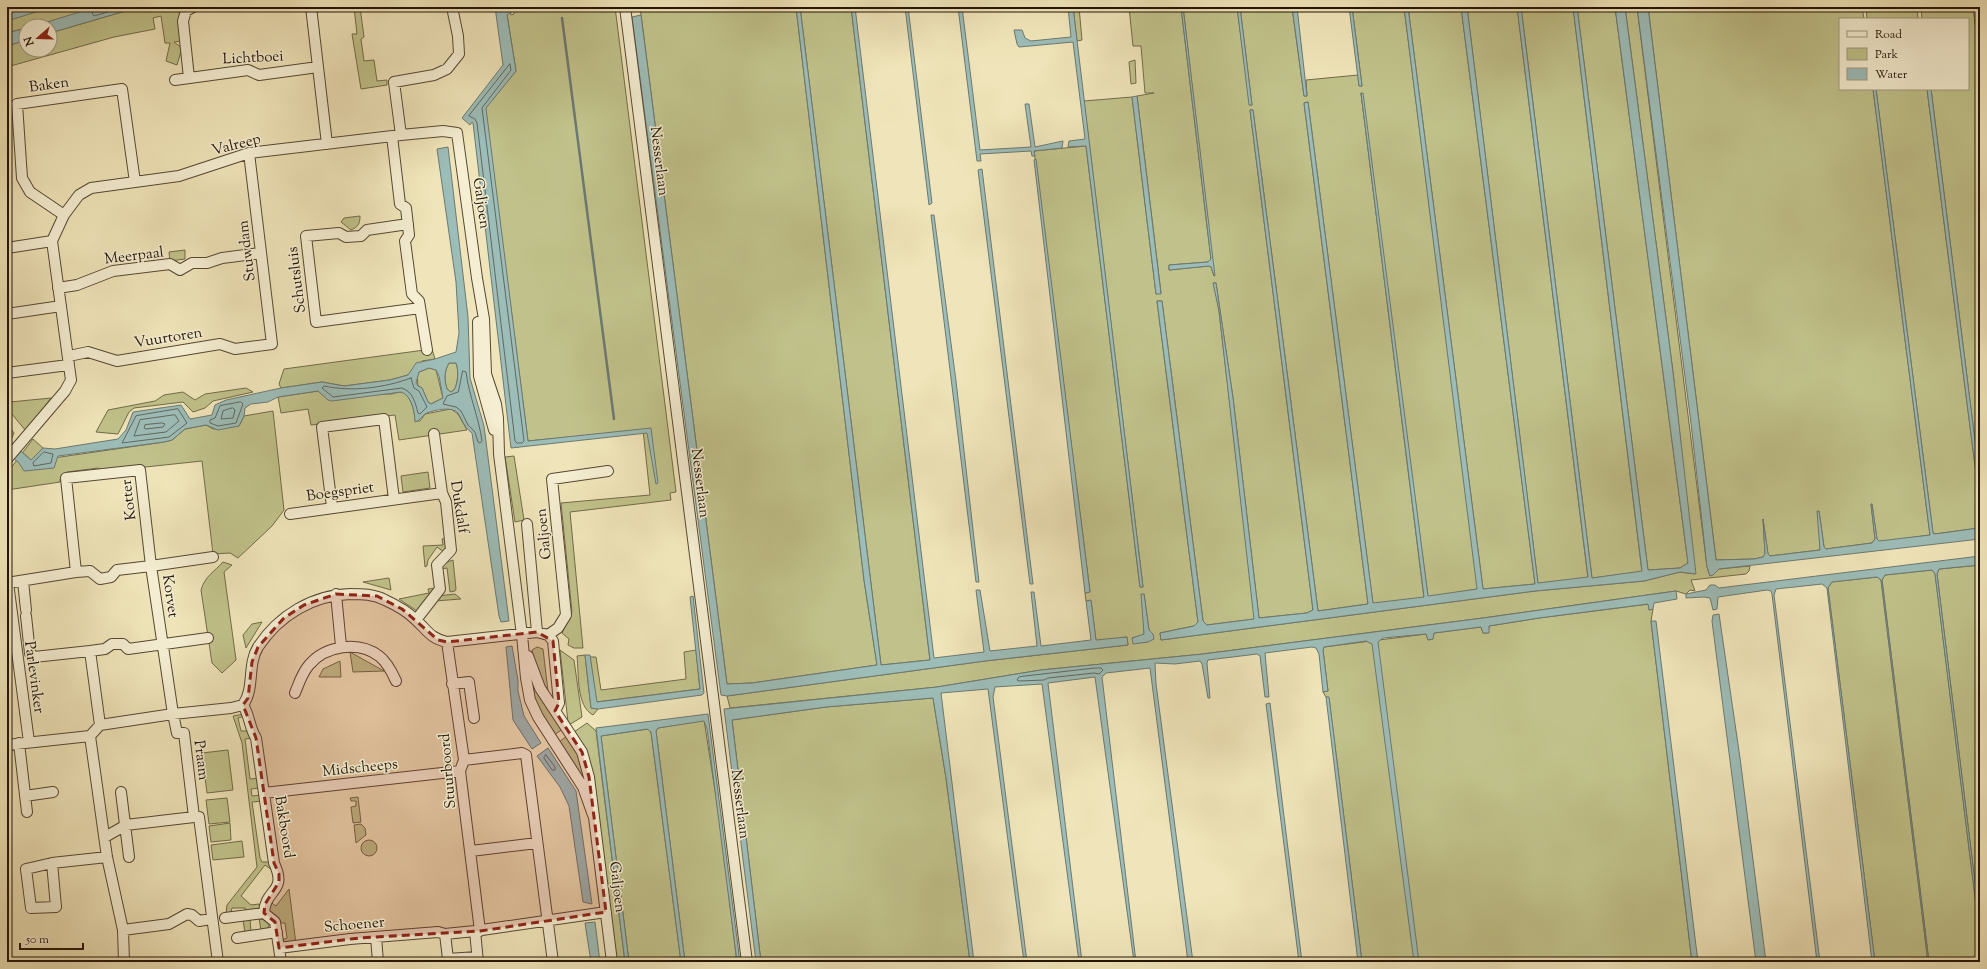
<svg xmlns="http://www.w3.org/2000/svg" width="1987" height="969" viewBox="0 0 1987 969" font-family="'Sorts Mill Goudy',serif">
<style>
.green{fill:#c1c28b;stroke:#726b49;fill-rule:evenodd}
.water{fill:#9dbdb8;stroke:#6c7971;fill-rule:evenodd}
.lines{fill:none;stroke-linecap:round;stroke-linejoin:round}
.shore{stroke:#606860;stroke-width:1}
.stream{stroke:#6c7971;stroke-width:2.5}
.street-casing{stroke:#564834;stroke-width:12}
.street{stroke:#f5eed2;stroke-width:10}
.marked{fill:#8f2418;fill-opacity:0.2;stroke:#8f2418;stroke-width:3;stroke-dasharray:8 5;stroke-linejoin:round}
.labels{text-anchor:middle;stroke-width:3;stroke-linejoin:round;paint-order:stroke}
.street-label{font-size:15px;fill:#221407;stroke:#f5eed2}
</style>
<rect width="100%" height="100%" fill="#f0e5ba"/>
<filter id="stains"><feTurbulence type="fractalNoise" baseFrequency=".005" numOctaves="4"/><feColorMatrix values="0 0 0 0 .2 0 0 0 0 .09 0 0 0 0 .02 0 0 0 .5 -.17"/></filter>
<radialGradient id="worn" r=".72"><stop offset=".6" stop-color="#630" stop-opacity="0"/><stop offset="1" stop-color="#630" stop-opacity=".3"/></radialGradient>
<!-- green -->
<path class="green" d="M7 7H28L7 13Z
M52 7H96C74 15 50 26 26 26V28L7 33V19Z
M139 7H188L182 41 174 42 182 48 177 65 166 61 170 43H165L161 16 153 18 155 29 114 37 7 67V46L26 40V50H50V33Z
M354 7H360L364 37 361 39 364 61 374 60 377 81 387 80V85L361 89 352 34H357Z
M514 7H525L526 9 532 7H615L676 492 670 493 671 500 570 512 583 648H574L568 645 569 639 562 633 572 612 561 503 650 495 643 430 528 441 485 108 516 71 507 14 510 11 511 15 514 14Z
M640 7H796L864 580 877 665 752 683 727 684Z
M800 7H851L930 660 881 665Z
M1073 7H1079L1082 40 1077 41Z
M1129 7H1181L1211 260 1208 262 1169 265V270L1209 266 1211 267 1214 276 1183 7H1237L1250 105H1252L1240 7H1292L1304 96H1307L1306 80 1358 75 1359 86H1362L1352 7H1404L1478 589 1428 597 1361 93 1424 598 1373 604 1308 102 1304 103 1368 604 1318 611 1253 110H1250L1313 610 1307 613 1259 618 1233 398 1216 283H1214L1219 311 1255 619 1207 625 1203 621 1162 301H1157L1198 622 1194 626 1160 633 1161 640 1535 591 1644 581 1680 572 1695 574 1673 372 1625 7H1637L1707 567 1710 576 1719 569 1750 566 1749 571 1746 574 1691 580 1695 591 1690 590 1686 594 1676 591 1483 618 1203 654 1041 670 937 687 730 708 727 696 985 661 1128 645 1127 637 1096 641 1091 601H1086L1085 593 1090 592 1034 151 1086 146 1140 587H1143L1084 101 1132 97 1156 294 1161 293 1137 96 1154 93H1145L1141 46H1133ZM1144 594 1149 630 1148 642 1132 638 1144 635Z
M1408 7H1461L1535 584 1483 589Z
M1467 7H1517L1588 578 1538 584Z
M1521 7H1573L1642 572 1592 578Z
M1577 7H1615L1688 563 1680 568 1648 570Z
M1648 7H1862L1864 19H1840V89H1873L1930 535 1879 542 1877 539 1872 504H1871L1875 539 1872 543 1826 549 1824 547 1819 511 1820 550 1770 556 1768 554 1763 519 1765 554 1763 557 1754 559 1716 560Z
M1866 7H1917L1918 19H1867Z
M1921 7H1973L1980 62V481L1931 89H1968V19H1922Z
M1976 7H1980V40Z
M1135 60 1136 83 1131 84 1129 62Z
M1876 89H1927L1977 481 1980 505 1979 528 1935 534 1933 533Z
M360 216C360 224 358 227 351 230L341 222 344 218Z
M185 250V259L170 261 169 252Z
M432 349 435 359 422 361 408 375 390 380 344 386 322 382 281 388 279 384 284 369Z
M449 363H456C459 370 458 384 454 390L451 392 447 389C444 379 444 372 449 363Z
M429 368 436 370 443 398 431 404 428 402 422 388 418 386 417 375 419 372Z
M246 388 253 392 213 401 205 408 193 412 183 402 134 408 129 412 118 434 96 432 108 410 155 401 164 395 183 392 195 400 205 394Z
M318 391 323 395 392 394C395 393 399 392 402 392 411 394 415 414 415 421H420L425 414 451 409 458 414 467 430 399 440 395 415 311 425 308 409 281 413 278 397Z
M51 398 26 431 11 413 10 402Z
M273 411 284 510 272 526 238 558 230 553 213 554 202 461 136 468 103 471 98 468 67 472 60 479V482L7 490V473L33 439 43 448 31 460 24 454 19 463 164 442 172 440 185 429 206 425 213 429 239 426 244 416Z
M7 423 14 433 10 442 7 439Z
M514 456 524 520 515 522 505 457Z
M428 472 430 488 403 492 401 476Z
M446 538 447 546 444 552 437 547 428 560 427 566 425 567 423 546 443 545 442 539Z
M453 560 456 589 455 591 450 592 447 568 441 569 442 564Z
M223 562 232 565 224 572 236 660 222 673 212 663 201 590C205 576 214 572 223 562Z
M1980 565V923L1937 574 1939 569Z
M1932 570 1935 573 1980 937V962H1929L1882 580 1885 575Z
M1877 577 1881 580 1928 962H1875L1828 588 1831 582Z
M389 578 391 590 363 582Z
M435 588 417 611 399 599 429 593 428 589Z
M455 594 461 599 435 601 438 596Z
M1649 604V610L1653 609 1651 621 1692 962H1362L1329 698 1326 697 1323 692 1328 691 1323 650 1324 647 1426 634 1428 640 1433 639 1434 633 1481 627 1483 633H1488L1489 626 1539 618Z
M262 622 246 648 243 635 252 624Z
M537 647 543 649 548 691C539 678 535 666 532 650Z
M560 650 574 660 582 717 569 725 568 722Z
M696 650 700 689 596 702 590 657H596L601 690 686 679 684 652Z
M350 652 384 671 353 672Z
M585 655 591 708 598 709 593 715C576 706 579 674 577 656Z
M340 661 341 677H319L323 669Z
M530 679 563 729 554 735 537 710Z
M933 698 946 778 970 962H761L732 720 826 707Z
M244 714 245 716 238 718 241 731H248L253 738 245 739 250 779 259 778 260 788 251 789 252 796 262 795 263 801 252 802 260 858 262 862H269L273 866 272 870 265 865 241 896 251 905 259 904 260 908 246 912 245 908H232L231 912 226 913 227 905 257 867 242 743 233 716Z
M704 720 719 816 737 962H685L656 731 658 728Z
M587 723 596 731 625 962H617L596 803 574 732Z
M648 729 651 732 681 962H629L601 736Z
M567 736 579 754 588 785 559 742Z
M228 750 233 790 207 793 202 753Z
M358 797 361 822 353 823 351 807 356 806V801H351L350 798Z
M227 798 230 822 209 824 206 800Z
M230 823 231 840 211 842 209 826Z
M361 824 365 828 366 835 356 843 354 825Z
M361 848a8 8 0 1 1 16 0a8 8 0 1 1-16 0Z
M242 841 244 857 213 860 211 845Z
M289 889 296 944 283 945 282 940 287 938 285 923H278L266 913 269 901 276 906Z
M259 918H264L270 924 266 930 261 931Z
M250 919 251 932 245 933 243 920Z"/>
<!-- water -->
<path class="water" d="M28 7H52L7 21V13Z
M96 7H139L50 33V26H34Z
M495 7H513V11L507 15 516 71 486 108 528 441 651 428 658 483 656 484 647 433 511 448 473 123 472 122 470 125 462 118 503 65Z
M796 7H800L881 665 930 660 851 7H855L934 658 984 652 976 590H980L990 651 1037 646 1031 592H1034L1041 646 1091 640 1086 601 1091 600 1096 640 1127 637 1128 645 985 661 727 696 721 695 632 17 641 15 727 684 752 683 877 665 864 580Z
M905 7H908L932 203 929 205Z
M958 7H962L980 150 1031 147 1025 104H1029L1035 147 1063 141 1062 148 1034 151 1035 156H1032L1031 151 980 154 981 161H977Z
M1068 7H1073L1143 587H1140L1086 146 1068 147 1069 141 1085 139 1073 42 1019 47 1017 44 1014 30H1022L1025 38 1031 41 1071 37Z
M1181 7H1183L1215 276H1214L1211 267 1209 266 1169 270V265L1208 262 1211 259Z
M1237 7H1240L1252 105H1249Z
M1292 7H1297L1307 96H1304Z
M1349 7H1352L1362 86H1359Z
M1404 7H1408L1483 589 1535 584 1461 7H1467L1469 23 1538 583 1588 577 1517 7H1521L1592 578 1642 571 1573 7H1577L1648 570 1680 568 1688 563 1615 7H1625L1673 372 1696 574 1680 572 1644 581 1535 591 1161 640 1160 633 1194 626 1198 622 1157 301H1162L1203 621 1207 625 1254 619 1219 311 1213 283H1216L1233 398 1259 618 1307 613 1313 610 1250 110H1253L1318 611 1368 604 1304 103 1308 102 1373 603 1424 597 1361 93H1363L1428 596 1477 589Z
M1637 7H1648L1716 560 1754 559 1763 557 1765 554 1763 519 1768 554 1770 556 1820 550 1817 511H1819L1824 547 1826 549 1872 543 1875 539 1871 504H1872L1877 539 1879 541 1930 535 1873 89H1876L1933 533 1935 534 1979 528 1980 526V539L1719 569 1713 575 1710 576 1707 567 1691 423Z
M1973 7H1976L1980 40V62Z
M26 28V40L7 46V33Z
M1927 89H1931L1980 481V505Z
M1137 96 1161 294H1156L1132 97Z
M448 147 468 317 470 378 484 426 509 621 501 622 499 616 472 433C464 427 463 421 458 413 453 406 434 410 427 413 422 415 421 420 415 422 415 411 411 395 401 392L332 401 328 400 318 391 278 397 268 402 251 404 245 408 244 416 239 426 218 430 206 425 185 429 172 440 164 442 58 456 54 468 24 471 19 463 7 453V439L31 460 43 448 55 449 118 439 126 430 133 412 181 405 190 419 212 415 215 405 226 400 281 388 322 382 344 386 390 380 408 375 416 363 435 359 456 352 459 333 456 282 437 149ZM449 363H456C459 370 458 384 454 390L451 392 447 389C444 379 444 372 449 363ZM429 368 436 370 439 376 443 398 431 404 428 402 422 388 418 386 416 383 419 372Z
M1036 159 1090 592 1085 593 1034 160Z
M982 169 1033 584H1030L978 170Z
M931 215H934L956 381 979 582H976Z
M1980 556V565L1939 569 1937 574 1980 923V937L1935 574 1932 570 1885 575 1882 580 1929 962H1928L1881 580 1877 577 1832 582 1828 588 1875 962H1872L1827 588 1822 584 1776 589 1774 595 1820 962H1817L1772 594 1771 591 1767 590 1718 597 1717 609 1713 610 1710 598 1704 597 1686 598V594L1706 590 1710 585H1715L1719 588Z
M1676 591 1677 599 1654 603 1653 609 1649 610 1648 604 1539 618 1489 626V633H1483L1481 627 1434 633 1433 639 1428 640 1426 634 1383 638 1378 642 1419 962H1414L1372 644 1366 641 1324 647 1323 650 1328 691 1323 692 1319 654 1316 648 1312 647 1265 653 1269 697H1265L1260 656 1257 654 1208 660 1207 663 1210 698H1208L1202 664 1200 661 1175 664 1155 663 1156 684 1193 962H1188L1150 668 1106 673 1102 677 1136 962H1134L1095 677 1048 683 1082 962H1079L1042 684 995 687 993 697 1027 962H1024L988 689 941 693 974 962H970L946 778 933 698 826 707 732 720 761 962H756L724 709 937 687 1041 670 1203 654 1483 618Z
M1141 594H1144L1149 630 1153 634 1154 639 1148 642 1133 644 1132 638 1144 634Z
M693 596 704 693 702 695 598 709 591 708 585 655H590L597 702 700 689 690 597Z
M1719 614 1740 758 1766 962H1756L1712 621 1713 615Z
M1651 621H1656L1698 962H1692Z
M512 646 518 680V691L524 716 541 743 532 749 513 720 506 647Z
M1326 697H1329L1362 962H1358Z
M1270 703 1302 962H1299L1266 704Z
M708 714 740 962H737L707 729 704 721 658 728 656 731 685 962H681L651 732 647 729 601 736 629 962H625L596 728Z
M548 748 576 791 592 904 583 902 569 806 560 787 537 756Z
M595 922 600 962H591L585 923Z"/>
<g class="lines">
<!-- shore -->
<path class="shore" d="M95 7 92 13 94 16 124 7
M510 64 511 70 482 108 524 441 522 443H517L515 441 477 123 475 119 469 116Z
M463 371 466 372C469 396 479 418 482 441L480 443 478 442 475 432 468 425 461 411 456 407 443 404 447 396 458 392Z
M411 378 414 388 419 391 427 407 420 414 418 413C415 402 413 392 402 388L333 397 322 388 324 386C352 392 384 388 411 378Z
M241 402 243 404 236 423 218 426 210 423V420L215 418 220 406Z
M233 408 235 410 233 418 221 419 223 411Z
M178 409 187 423 169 437 122 443 136 416Z
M175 415 179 421 166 432 134 436 140 420Z
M162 423 165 424 163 427 146 429 144 428 145 425Z
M44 452 53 454 51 463 34 466 33 463Z
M1095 668H1101L1103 670 1099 674 1094 673 1048 678 1044 680 1019 681 1017 680 1019 677Z
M546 755 555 767V770H552L544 758Z"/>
<!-- stream -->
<path class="stream" d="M562 18 614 419"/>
<!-- street casing -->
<g class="street-casing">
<path id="street" d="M311 7 327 144
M625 7 747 962
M189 78 183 21 186 11 193 7
M175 80 248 70 259 75 318 67
M401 135 394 82 434 75 447 69 459 54 458 36 452 7
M392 136 400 204 406 208 409 235 405 241 412 294 419 301 427 350
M64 215 30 192 22 178 17 104 122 89 135 182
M408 224 367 230 361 236 346 237 339 233 306 236 316 322 420 308
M7 248 52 241
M58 288 77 285 113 271 170 264 180 270 192 263H207L222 258 261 253
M7 314 61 306
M478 322 479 376 494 430
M69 356 88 352 117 361 220 344 235 349 272 344 249 153
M7 373 68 365
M7 459 65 391 71 380 52 241 64 215 79 195 91 188 179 176 249 153 401 135 443 131 457 133 477 278 484 319 486 374 496 404 498 418 499 454 522 635 526 678 530 700 538 717 583 787 593 815
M332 507 322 427 384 419 394 499
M290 514 442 493
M527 524 537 632
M213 557 151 566 173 714 177 733H184L194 817H199L218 962
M23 581 26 610
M7 583 76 572 66 478 140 470 151 566 117 570 111 577 100 579 90 571 76 572
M8 583 29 742
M336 594 341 646
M26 616 30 653 34 657 90 651 100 725
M416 620 440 589 437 565 451 550 446 502 442 493 434 434
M548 635 558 628 566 615 552 479 608 471
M447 642 464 760 460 771 480 931
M90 651 105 649 112 644H123L128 649 208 638
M528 656 540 688 582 752 589 777 612 962
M452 684 469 682 474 718
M295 693C299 683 302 673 309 665 325 646 358 640 379 656 387 662 392 672 396 681
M243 705C255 688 247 665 258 647 279 615 313 595 350 594 362 594 374 594 385 600 396 605 407 611 416 620 428 631 430 638 447 642L537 632 548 635 553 641 559 703 555 711
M243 705C250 716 249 727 256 738L274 863C288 893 265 888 264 913L275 922 279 948
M90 736 107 857 123 930 124 962
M19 743 27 812
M7 745 90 736 100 725 173 714 231 708 243 705
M464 760 522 753 526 755 553 962
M121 792 129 857
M264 793 460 771
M25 796 53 792
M105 837 126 825 194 817
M471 851 537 843
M52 863 56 907 31 908 26 869 52 863 107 857
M225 918 264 913
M123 930 169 924 187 914 192 915 199 921 211 919
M445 934 475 931
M376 937 378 962
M237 938 277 932
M281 962 279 948 350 939 438 932 445 934 448 959 477 957
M478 962 475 931 606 912"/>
</g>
<!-- street -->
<use href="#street" class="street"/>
</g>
<!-- marked area -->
<path class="marked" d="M336 594 377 596 402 609 438 640 447 642 537 632 553 641 559 703 555 711 582 752 589 777 606 912 480 931 359 938 279 948 275 922 264 913 265 904 279 882V874L274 863 256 738 243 705 248 698 252 662 258 647 284 618 304 605Z"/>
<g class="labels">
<!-- street labels -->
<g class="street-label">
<text transform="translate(253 57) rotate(-3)" y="5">Lichtboei</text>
<text transform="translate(49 84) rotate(-8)" y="5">Baken</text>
<text transform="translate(236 144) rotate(-14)" y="5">Valreep</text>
<text transform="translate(660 161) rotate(83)" y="5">Nesserlaan</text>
<text transform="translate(482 203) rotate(82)" y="5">Galjoen</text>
<text transform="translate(246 251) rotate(-97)" y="5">Stuwdam</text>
<text transform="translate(134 255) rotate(-7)" y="5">Meerpaal</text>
<text transform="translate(296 280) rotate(-97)" y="5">Schutsluis</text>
<text transform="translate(168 337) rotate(-9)" y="5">Vuurtoren</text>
<text transform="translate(701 483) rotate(83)" y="5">Nesserlaan</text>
<text transform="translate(340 491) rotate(-8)" y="5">Boegspriet</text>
<text transform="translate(128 500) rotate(-97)" y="5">Kotter</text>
<text transform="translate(460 507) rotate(81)" y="5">Dukdalf</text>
<text transform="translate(543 534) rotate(-96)" y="5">Galjoen</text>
<text transform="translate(171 596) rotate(82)" y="5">Korvet</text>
<text transform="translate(35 677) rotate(82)" y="5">Parlevinker</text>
<text transform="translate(202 760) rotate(83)" y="5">Praam</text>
<text transform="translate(360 767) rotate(-6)" y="5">Midscheeps</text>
<text transform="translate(447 771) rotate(-95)" y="5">Stuurboord</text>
<text transform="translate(741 804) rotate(83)" y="5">Nesserlaan</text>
<text transform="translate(285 827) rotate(81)" y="5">Bakboord</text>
<text transform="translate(618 887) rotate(83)" y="5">Galjoen</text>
<text transform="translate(354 924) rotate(-5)" y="5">Schoener</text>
</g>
</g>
<!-- margin -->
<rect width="1987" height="969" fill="none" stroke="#f0e5ba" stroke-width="24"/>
<rect x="8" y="8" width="1971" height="953" fill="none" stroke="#221407" stroke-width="2"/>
<rect x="12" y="12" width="1963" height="945" fill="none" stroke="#221407"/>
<!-- legend -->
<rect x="1839" y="18" width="130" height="72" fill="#f5eed2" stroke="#a19781"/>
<rect x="1847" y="31" width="20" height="6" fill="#f5eed2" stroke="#a19781"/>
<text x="1875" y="38" font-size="12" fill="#221407">Road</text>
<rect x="1847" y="48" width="20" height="12" fill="#c1c28b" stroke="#a19781"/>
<text x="1875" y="58" font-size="12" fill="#221407">Park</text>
<rect x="1847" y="68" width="20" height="12" fill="#9dbdb8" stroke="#a19781"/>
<text x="1875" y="78" font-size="12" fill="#221407">Water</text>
<!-- north arrow -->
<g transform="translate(38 38) rotate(250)"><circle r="19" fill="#f5eed2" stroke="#a19781"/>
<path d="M0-3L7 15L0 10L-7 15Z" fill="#8f2418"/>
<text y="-6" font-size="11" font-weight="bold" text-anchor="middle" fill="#221407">N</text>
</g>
<!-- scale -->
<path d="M20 943v6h63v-6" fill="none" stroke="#221407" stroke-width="2"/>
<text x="26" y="943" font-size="12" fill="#221407" stroke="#f5eed2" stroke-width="3" paint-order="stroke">50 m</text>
<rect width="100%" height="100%" filter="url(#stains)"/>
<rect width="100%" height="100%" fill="url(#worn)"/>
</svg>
